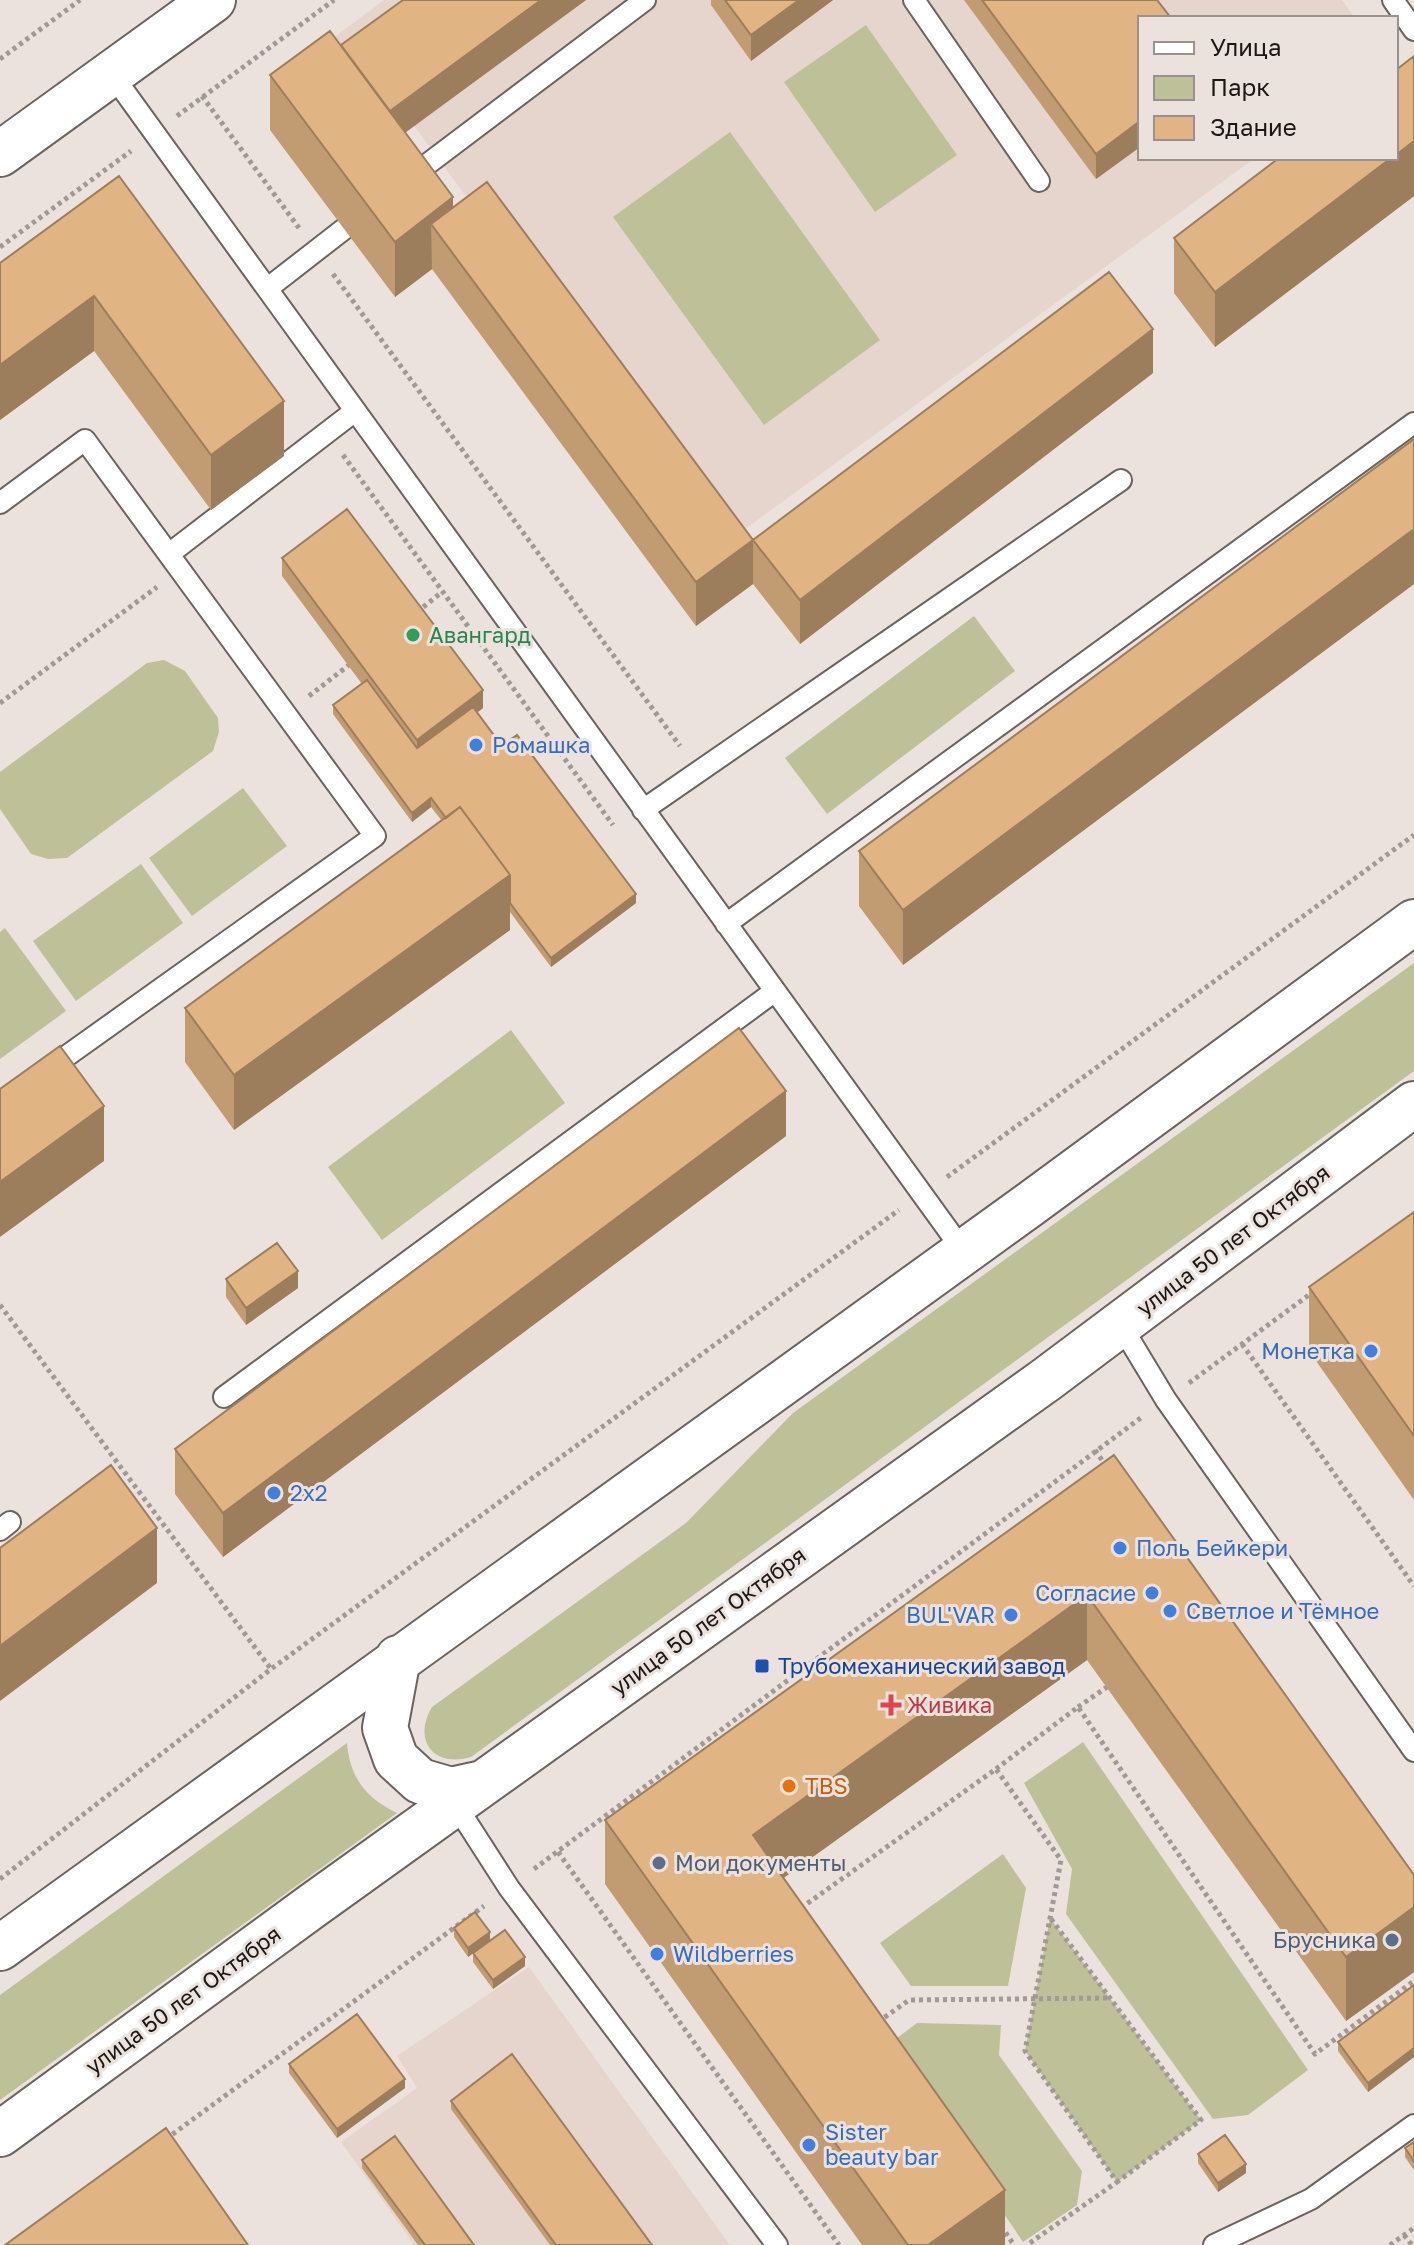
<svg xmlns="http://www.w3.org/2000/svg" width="1414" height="2245" viewBox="0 0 1414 2245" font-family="'Golos Text',sans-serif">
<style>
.built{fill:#e6d5cc}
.green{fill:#bec198}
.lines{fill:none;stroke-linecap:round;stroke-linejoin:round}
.lane-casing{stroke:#6b635f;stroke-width:24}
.secondary-casing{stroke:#6b635f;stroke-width:48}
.path{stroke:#a09995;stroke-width:5;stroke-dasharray:4 4;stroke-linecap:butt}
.lane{stroke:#fff;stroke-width:20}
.secondary{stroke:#fff;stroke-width:44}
.wall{fill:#c19b71}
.shaded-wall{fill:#9d7e5c}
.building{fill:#e0b483;stroke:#9d7e5c;stroke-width:2}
.leisure-dot{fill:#2e9e5b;stroke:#ece2dd;stroke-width:3}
.shop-dot{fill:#3f7fe0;stroke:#ece2dd;stroke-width:3}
.transit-dot{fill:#1a4fb4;stroke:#ece2dd;stroke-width:3}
.health-dot{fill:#e0444e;stroke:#ece2dd;stroke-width:3}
.food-dot{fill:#e8710a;stroke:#ece2dd;stroke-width:3}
.service-dot{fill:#5c6f8a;stroke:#ece2dd;stroke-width:3}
.labels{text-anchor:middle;stroke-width:6;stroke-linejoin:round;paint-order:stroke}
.leisure-label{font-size:22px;fill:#27864d;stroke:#ece2dd;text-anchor:start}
.shop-label{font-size:22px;fill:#366cbe;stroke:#ece2dd;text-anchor:start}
.street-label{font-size:22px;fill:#1a1715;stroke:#ece2dd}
.transit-label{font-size:22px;fill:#164399;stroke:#ece2dd;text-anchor:start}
.health-label{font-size:22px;fill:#be3a42;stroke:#ece2dd;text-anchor:start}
.food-label{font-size:22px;fill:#c56008;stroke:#ece2dd;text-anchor:start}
.service-label{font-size:22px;fill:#4e5e75;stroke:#ece2dd;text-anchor:start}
</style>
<rect width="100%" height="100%" fill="#ece2dd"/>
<!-- built -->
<path class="built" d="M384 0H1342L1355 18H1140V158H1255L723 545 414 126 316 51Z
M529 1967 730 2245H414L341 2142 417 2088 397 2056Z"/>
<!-- green -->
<path class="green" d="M866 25 957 155 875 212 784 82Z
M730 132 880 340 764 425 613 217Z
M974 616 1015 671 827 814 785 758Z
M164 660 185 671 218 718 219 732 213 751 67 858 48 859 31 854 0 809V772L147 663Z
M243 788 287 846 192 916 149 858Z
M141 864 183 923 76 1001 33 941Z
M5 928 66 1011 0 1059V932Z
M1414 963V1071L471 1757C434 1768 412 1741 432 1707L686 1523 793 1413Z
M511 1030 565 1103 382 1240 328 1167Z
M1083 1742 1308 2070 1248 2115 1213 2119 1066 1914 1072 1869 1024 1783Z
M347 1743C350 1778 366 1798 397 1813L0 2100V1995Z
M1003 1854 1026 1888 1008 1986H911L880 1943Z
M1050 1918 1201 2120 1117 2182 1025 2051Z
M917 2023 1001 2025 999 2055 1082 2171 1077 2205 1023 2242 889 2044Z"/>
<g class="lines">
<!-- lane casing -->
<g class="lane-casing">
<path id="lane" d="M914 0 1039 181
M1393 0 1414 30
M111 73 964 1252
M409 178 645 0
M268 288 344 229
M0 503 85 440 375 836 47 1070
M169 554 355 411
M643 810 1121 480
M726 924 1414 423
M1120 1324 1166 1400 1414 1751
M224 1397 775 991
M0 1530 10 1522
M455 1804 509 1888 777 2245
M1214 2245 1311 2199 1414 2125"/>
</g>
<!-- secondary casing -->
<g class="secondary-casing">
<path id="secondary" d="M0 154 213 0
M398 1658 385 1728 396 1759 420 1781 451 1790 483 1783
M0 1948 1029 1205 1414 922
M0 2134 312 1906 1047 1379 1414 1104"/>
</g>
<!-- path -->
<path class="path" d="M0 59 80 0
M202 96 299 228
M177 116 334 0
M0 247 131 151
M333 274 680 746
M343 455 613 825
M417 612 442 592
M309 696 349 665
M0 703 157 587
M947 1177 1414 835
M0 1305 271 1669
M1242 1344 1414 1586
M1189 1383 1313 1292
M1095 1450 1106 1466
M1078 1707 1107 1687
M996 1769 1078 1707 1315 2054 1414 1981
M558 1852 839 2245
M534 1869 1142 1417
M0 1879 271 1669 899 1210
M801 1908 996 1769 1061 1860 1025 2051 1117 2182 1027 2245
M1051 1919 1201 2120 1117 2182
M878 2022 909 2000 1109 1998
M166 2139 484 1906
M1001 2226 1014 2245
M1404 2235 1412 2245
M1390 2245 1414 2228"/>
<!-- lane -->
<use href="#lane" class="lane"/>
<!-- secondary -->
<use href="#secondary" class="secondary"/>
</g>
<!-- wall -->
<path class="wall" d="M403 0H586L405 132 453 207 753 540 1153 373 800 644 753 584 696 626 432 269 395 297 270 130V75L341 45Z
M711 0H833L751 61 711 5Z
M964 0H1157L1140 18V147L1096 179Z
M1414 56V196L1215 347 1174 293V238Z
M119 176 284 456 211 510 94 351 0 420V263Z
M1414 439V584L903 965 859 906V851Z
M282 558 483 708 477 713 502 746 636 903 551 967 510 912V930L234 1130 185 1062V1008L442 821 431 807 412 822 333 714V705L362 684 282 576Z
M786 1136 223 1557 175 1494V1449Z
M1414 1212V1500L1309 1351V1287Z
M226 1279 298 1288 246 1325 226 1297Z
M1114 1455 1414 1875V1972L1346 2021 1087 1660 783 1878 1005 2245H862L605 1884V1820Z
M454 1928 490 1940 525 1966 493 1989 473 1962V1953L468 1957 454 1937Z
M1414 1985V2057L1368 2092 1338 2051V2042Z
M289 2064 405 2088 337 2138 289 2073Z
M451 2101 652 2245H550L451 2109Z
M1414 2142V2170L1405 2157V2148Z
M1198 2154 1246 2173 1218 2192 1198 2163Z
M362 2160 474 2245H418L362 2168Z"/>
<!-- shaded-wall -->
<path class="shaded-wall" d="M541 0H586L379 152V119Z
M799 0H833L751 61V35Z
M1140 121V147L1096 179V154Z
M1414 141V196L1215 347V292L1391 158H1396V155Z
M453 197V252L431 224 432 269 395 297V242Z
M94 296V351L0 420V365Z
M1153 329V373L800 644V600Z
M284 401V456L211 510V455Z
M1414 529V584L903 965V910Z
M753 540V584L696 626V582Z
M483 690V708L417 757V740Z
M431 798V807L412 822V813Z
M510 875V930L234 1130V1075Z
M636 894V903L551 967V958Z
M786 1091V1136L223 1557V1513Z
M104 1106V1161L0 1237V1182Z
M298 1271V1288L246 1325V1308Z
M157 1528V1583L0 1701V1646Z
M1087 1595V1660L753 1900V1835Z
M1414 1907V1972L1346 2021V1957Z
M490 1932V1941L468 1957V1948Z
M525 1957V1966L493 1989V1980Z
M1414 2048V2057L1368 2092V2083Z
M405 2079V2088L337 2138V2129Z
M1246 2164V2173L1218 2192V2183Z
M1005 2190V2245H928Z"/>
<!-- building -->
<path class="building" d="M403 0H541L390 111 341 45Z
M725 0H799L751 35Z
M982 0H1157L1171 18H1140V121L1096 154Z
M330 31 453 197 395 242 270 75Z
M1414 56V141L1396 155V70Z
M1279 158H1391L1215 292 1174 238Z
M119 176 284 401 211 455 94 296 0 365V263Z
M487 182 753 540 696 582 431 224Z
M1109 272 1153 329 800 600 753 540Z
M1414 439V529L903 910 859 851Z
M347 509 483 690 417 740 282 558Z
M367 680 417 748 473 707 502 746 517 735 636 894 551 958 510 903V875L460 807 446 818 431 798 412 813 333 705Z
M460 807 510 875 234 1075 185 1008Z
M739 1028 786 1091 223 1513 175 1449Z
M60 1046 104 1106 0 1182V1089Z
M1414 1212V1436L1309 1287Z
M277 1243 298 1271 246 1308 226 1279Z
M1114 1455 1414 1875V1907L1346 1957 1087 1595 753 1835 1005 2190 928 2245H908L605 1820Z
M111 1465 157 1528 0 1646V1548Z
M475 1912 490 1932 468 1948 454 1928Z
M505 1930 525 1957 493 1980 473 1953Z
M1414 1985V2048L1368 2083 1338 2042Z
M357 2014 405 2079 337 2129 289 2064Z
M512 2054 652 2245H556L451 2101Z
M166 2128 248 2245H5Z
M1225 2135 1246 2164 1218 2183 1198 2154Z
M395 2136 474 2245H425L362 2160Z
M1414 2142V2161L1405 2148Z"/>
<!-- markers -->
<circle class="leisure-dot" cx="413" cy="635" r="8"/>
<g class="shop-dot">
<circle cx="476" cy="745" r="8"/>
<circle cx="1371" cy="1351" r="8"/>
<circle cx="274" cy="1493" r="8"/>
<circle cx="1120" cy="1548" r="8"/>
<circle cx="1152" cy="1593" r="8"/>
<circle cx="1170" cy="1611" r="8"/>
<circle cx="1011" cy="1615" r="8"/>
<circle cx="657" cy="1954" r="8"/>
<circle cx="809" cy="2145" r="8"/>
</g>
<rect class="transit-dot" x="754" y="1658" width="16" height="16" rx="4"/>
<path class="health-dot" d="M887 1693h8v8h8v8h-8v8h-8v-8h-8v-8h8z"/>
<circle class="food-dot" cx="789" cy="1786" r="8"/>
<g class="service-dot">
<circle cx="659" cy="1863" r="8"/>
<circle cx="1392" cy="1940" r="8"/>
</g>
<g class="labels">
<!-- leisure labels -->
<g class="leisure-label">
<text x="429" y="643">Авангард</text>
</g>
<!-- shop labels -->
<g class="shop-label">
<text x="492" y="753">Ромашка</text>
<text x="1355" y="1359" text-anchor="end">Монетка</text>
<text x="290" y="1501">2х2</text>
<text x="1136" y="1556">Поль Бейкери</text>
<text x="1136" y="1601" text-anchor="end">Согласие</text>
<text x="1186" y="1619">Светлое и Тёмное</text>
<text x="995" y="1623" text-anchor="end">BUL'VAR</text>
<text x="673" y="1962">Wildberries</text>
<text x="825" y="2140">Sister<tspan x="825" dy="25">beauty bar</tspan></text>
</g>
<!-- street labels -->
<g class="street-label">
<text transform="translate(1233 1240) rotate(-37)" y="8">улица 50 лет Октября</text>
<text transform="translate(708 1621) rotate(-36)" y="8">улица 50 лет Октября</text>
<text transform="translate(183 2000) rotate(-36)" y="8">улица 50 лет Октября</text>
</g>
<!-- transit labels -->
<g class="transit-label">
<text x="778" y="1674">Трубомеханический завод</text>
</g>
<!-- health labels -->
<g class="health-label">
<text x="907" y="1713">Живика</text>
</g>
<!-- food labels -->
<g class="food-label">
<text x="805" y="1794">TBS</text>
</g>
<!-- service labels -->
<g class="service-label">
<text x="675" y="1871">Мои документы</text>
<text x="1376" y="1948" text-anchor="end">Брусника</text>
</g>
</g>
<!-- legend -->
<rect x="1138" y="16" width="260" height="144" fill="#ece2dd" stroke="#98918d" stroke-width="2"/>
<rect x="1154" y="42" width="40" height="12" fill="#ffffff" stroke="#98918d" stroke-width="2"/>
<text x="1210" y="56" font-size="24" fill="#1a1715">Улица</text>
<rect x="1154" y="76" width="40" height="24" fill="#bec198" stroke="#98918d" stroke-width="2"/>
<text x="1210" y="96" font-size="24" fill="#1a1715">Парк</text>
<rect x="1154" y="116" width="40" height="24" fill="#e0b483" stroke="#98918d" stroke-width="2"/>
<text x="1210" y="136" font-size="24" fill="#1a1715">Здание</text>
</svg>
